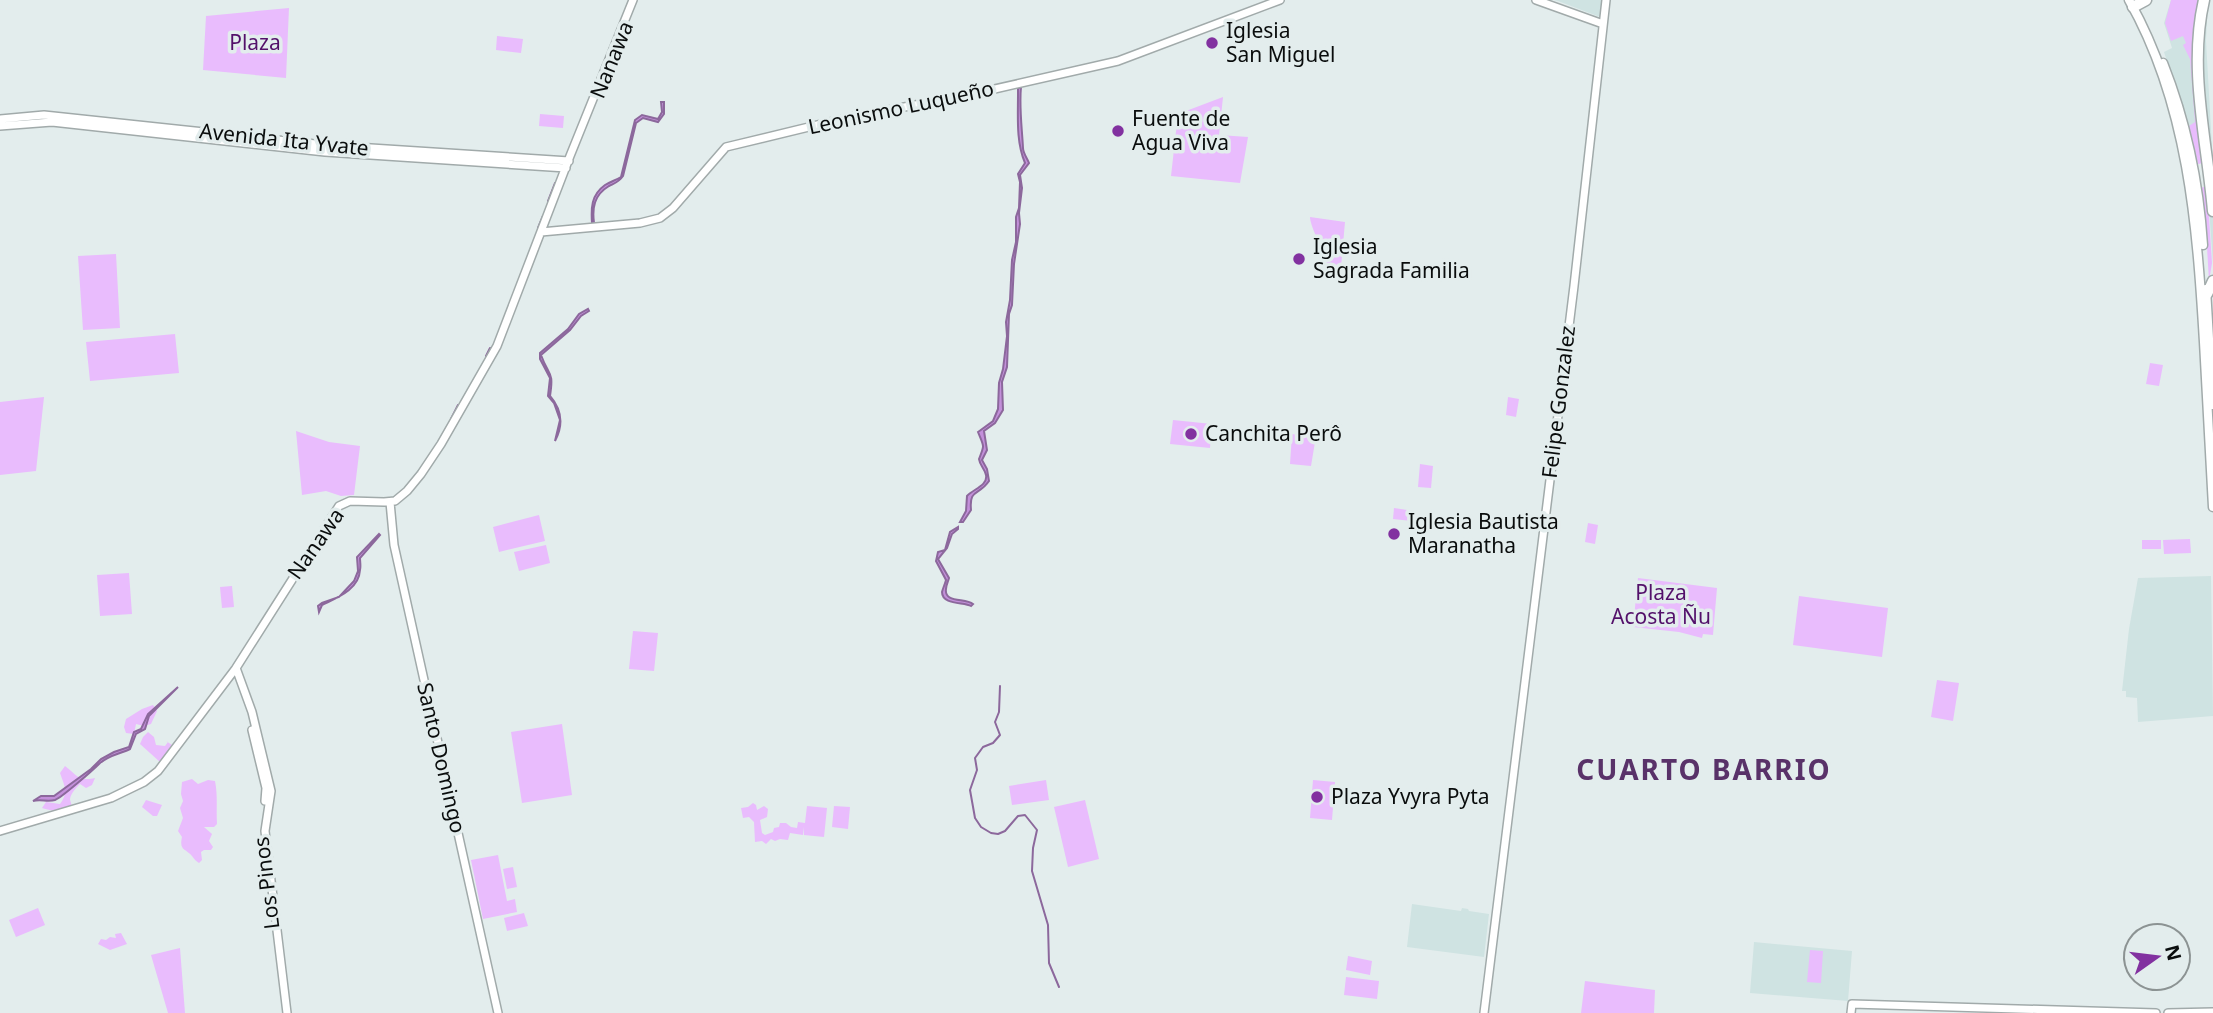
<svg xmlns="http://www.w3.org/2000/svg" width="2213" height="1013" viewBox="0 0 2213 1013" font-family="'Noto Sans',sans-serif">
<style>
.built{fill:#cfe3e2}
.green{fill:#e9bcfd}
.water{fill:#c38fda;stroke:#8c689c;stroke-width:2}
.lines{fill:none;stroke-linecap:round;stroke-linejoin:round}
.stream{stroke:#8c689c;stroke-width:2}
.secondary-casing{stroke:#a1aaaa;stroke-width:10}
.primary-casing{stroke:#a1aaaa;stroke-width:11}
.highway-casing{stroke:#a1aaaa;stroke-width:13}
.secondary{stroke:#fff;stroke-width:7}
.primary{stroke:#fff;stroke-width:8}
.highway{stroke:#fff;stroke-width:10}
.poi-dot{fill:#8231a0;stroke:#e3eded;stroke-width:2.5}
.labels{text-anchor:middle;stroke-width:7;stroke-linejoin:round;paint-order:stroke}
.poi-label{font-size:21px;fill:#0a0d0d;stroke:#e3eded;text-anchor:start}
.park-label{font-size:21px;fill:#53106a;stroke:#e3eded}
.street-label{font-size:21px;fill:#0a0d0d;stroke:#e3eded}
.district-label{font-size:28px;font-weight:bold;letter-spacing:2px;fill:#593269;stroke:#e3eded}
</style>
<rect width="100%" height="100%" fill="#e3eded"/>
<!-- built -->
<path class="built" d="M1554 0H1602L1600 17 1558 1Z
M2171 0H2190L2201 161H2194L2174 83 2164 52 2172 48 2164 23Z
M2208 0 2206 41 2213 165V264L2200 82V42Z
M2211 576 2213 716 2138 722 2137 698 2126 697V691H2122L2129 629 2138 578Z
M1412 904 1461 911 1462 908 1468 909 1469 911 1489 914 1484 957 1407 947Z
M1754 942 1852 951 1848 1001 1750 993Z"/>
<!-- green -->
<path class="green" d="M2171 0H2200L2192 39 2196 108 2204 163 2198 164 2189 126 2195 122 2190 59 2183 45 2186 43 2183 36 2171 41 2165 23Z
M289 8 286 78 203 70 206 16Z
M497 36 523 39 521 53 496 50Z
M1223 97 1219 135 1248 137 1240 183 1171 176 1178 114Z
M540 114 564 116 563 128 539 126Z
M2207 186 2212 263 2209 281 2206 230 2200 188Z
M1310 217 1345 222 1341 267 1327 265C1324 252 1310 226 1310 217Z
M116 254 120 328 83 330 78 256Z
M175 334 179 373 90 381 86 342Z
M2150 363 2163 365 2159 386 2146 384Z
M44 397 36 471 0 475V402Z
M1508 397 1519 399 1516 417 1506 415Z
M1173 420 1212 424 1210 448 1170 444Z
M296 431 329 442 360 446 354 495 341 496 326 491 302 495Z
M1292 434 1314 438 1315 442 1311 466 1290 464Z
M1420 464 1433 466 1431 488 1418 487Z
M1394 508 1414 511 1412 521 1393 519Z
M539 515 545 541 499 552 493 527Z
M1588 523 1598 525 1595 544 1585 542Z
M2190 539 2191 553 2164 554 2163 540Z
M2142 540H2161V549H2142Z
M546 545 550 563 519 571 514 552Z
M129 573 132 614 100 616 97 575Z
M1638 578 1717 588 1713 635 1703 634 1702 638 1679 632 1633 627Z
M232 586 234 607 222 608 220 587Z
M1799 596 1888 608 1882 657 1793 645Z
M633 631 658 633 654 671 629 669Z
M1937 680 1959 683 1953 721 1931 717Z
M153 705 157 711 151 724 144 726 136 724 134 734 126 733 124 727 126 719 142 709Z
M562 724 572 795 522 803 511 732Z
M148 732 154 737 156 745 165 746 168 742 166 741 172 745 160 762 140 744 143 737Z
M65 766C76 774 78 782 95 778L92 785 86 788 80 784C76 788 71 793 70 799 70 801 72 804 71 806 67 815 49 810 42 808L46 802 60 804C69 792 64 785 60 773Z
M192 779 198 784 208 780 215 781C218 796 216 809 217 824L214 827H204L212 834 209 841 213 847 211 850H204L201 852 202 860 199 863C196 861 194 859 192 856 185 848 179 851 182 837L178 831 183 818 180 808 183 801 181 794 182 782Z
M1046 780 1049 800 1012 805 1009 786Z
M1313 780 1335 782 1332 820 1310 818Z
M146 800 162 805 157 816H153L142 807Z
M1085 800 1099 859 1068 867 1054 807Z
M753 803 756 805 757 810 764 806 768 809 767 817 760 820 762 833 765 835 773 832 774 828 779 827 780 823H786L791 827 797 828 798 822 805 823 807 806 827 808 824 837 804 835V827L803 835 790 833 788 840 780 839 775 841 771 839 766 844 762 841 755 842 754 822 749 817 743 818 741 808 748 807Z
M834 806 850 807 848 829 832 827Z
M498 855 507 901 515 899 517 912 483 919 471 860Z
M513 867 517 887 507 889 503 869Z
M38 908 45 925 16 937 9 920Z
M524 913 528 926 507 931 504 918Z
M121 933 127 944 110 950 98 944 101 939 106 940 110 937 116 938 115 934Z
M180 948 185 1013H168L151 955Z
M1810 950 1823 951 1821 983 1807 982Z
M1348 956 1372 961 1370 975 1346 970Z
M1346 977 1379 981 1377 999 1344 995Z
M1585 981 1655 990 1654 1013H1581Z"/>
<!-- water -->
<path class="water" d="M1021 87C1019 107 1022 128 1023 148 1023 153 1027 158 1029 163L1020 175 1022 188 1019 213 1020 224 1014 264 1012 305 1009 314 1007 367 1002 382 1003 410 995 423 984 431 987 450 982 460 987 469 989 481C979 496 969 488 971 510L963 522H960L966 511 967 496C973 489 988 486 986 475 985 469 980 466 979 459 985 444 984 447 978 432L993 421 998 409 999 383 1003 369 1007 336 1006 322 1010 300 1012 260 1016 242V217L1019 208 1020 182 1018 174 1025 163C1016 142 1018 117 1018 94V88Z
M661 102H664V114L658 122 643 118 636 123 623 176C619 182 615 183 609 186 594 195 592 208 594 223H592C591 208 591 195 605 185 610 182 616 180 621 177L635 120 642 115 658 119 662 112Z
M588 309 589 311 581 316 570 330 541 355C549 377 554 370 550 396 563 411 563 426 555 441L560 420 554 403 548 396 550 378 540 359V353L568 329 579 314Z
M958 527V529L952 534 947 548 938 559 949 578C948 582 946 585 946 589 944 603 965 598 973 604L971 606C964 602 942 605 942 592 943 588 945 584 946 580L936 561 938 552 945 550 950 532Z
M379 534 380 535 360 558C360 562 361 566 360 570 359 590 336 598 322 605L319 612 318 606 322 603 339 597 354 581 358 571 357 557Z
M178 687 149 716 145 729 136 734 130 749C120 754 108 755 99 764 93 770 61 798 55 800 48 802 40 799 33 801L41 796H54L91 769 101 759 114 752 129 747 134 732 141 729 148 714Z"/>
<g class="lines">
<!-- stream -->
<path class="stream" d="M548 201 555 183
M538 228 543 216
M486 356 490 348
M451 419 458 405
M1000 686 999 712 995 722 1000 735 993 743 983 747 975 758 977 770 970 790 975 818 981 827 991 833 998 834 1005 831 1018 816 1025 815 1037 830 1033 848 1032 871 1048 925 1049 963 1059 987"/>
<!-- secondary casing -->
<g class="secondary-casing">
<path id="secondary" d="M1536 0 1603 24
M0 119 44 115 325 145 569 161
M0 126 52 122 325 152 566 168
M541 232 640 223 660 218 673 208 726 147 850 117 964 96 1118 61 1280 0
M390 502 394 545 498 1013
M236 668 252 712 271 791 265 831 287 1013
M252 730 266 788 265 801
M0 831 111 798 144 782 158 771 236 668 339 506 350 501 384 502 395 501 407 491 421 474 441 444 497 346 570 156 633 0
M1484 1013 1574 286 1606 0
M1851 1013 1852 1004 2156 1013
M2168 1013 2213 1012"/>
</g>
<!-- primary casing -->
<g class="primary-casing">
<path id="primary" d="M2129 0C2188 104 2197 225 2204 342 2207 397 2210 452 2213 507
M2163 63C2186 121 2199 183 2203 245
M2206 289 2213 405"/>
</g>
<!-- highway casing -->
<g class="highway-casing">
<path id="highway" d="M2204 0C2188 69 2207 141 2213 211
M2133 7 2146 0
M2207 294 2213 281"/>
</g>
<!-- secondary -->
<use href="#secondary" class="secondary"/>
<!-- primary -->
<use href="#primary" class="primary"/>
<!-- highway -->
<use href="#highway" class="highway"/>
</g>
<!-- markers -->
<g class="poi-dot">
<circle cx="1212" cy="43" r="7"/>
<circle cx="1118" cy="131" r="7"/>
<circle cx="1299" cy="259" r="7"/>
<circle cx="1191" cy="434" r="7"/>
<circle cx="1394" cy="534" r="7"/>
<circle cx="1317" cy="797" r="7"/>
</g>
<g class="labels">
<!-- poi labels -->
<g class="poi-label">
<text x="1226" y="38">Iglesia<tspan x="1226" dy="24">San Miguel</tspan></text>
<text x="1132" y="126">Fuente de<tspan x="1132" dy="24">Agua Viva</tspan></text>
<text x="1313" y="254">Iglesia<tspan x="1313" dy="24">Sagrada Familia</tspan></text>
<text x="1205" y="441">Canchita Perô</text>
<text x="1408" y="529">Iglesia Bautista<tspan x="1408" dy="24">Maranatha</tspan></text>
<text x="1331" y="804">Plaza Yvyra Pyta</text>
</g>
<!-- park labels -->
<g class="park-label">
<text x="255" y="50">Plaza</text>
<text x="1661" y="600">Plaza<tspan x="1661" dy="24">Acosta Ñu</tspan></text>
</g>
<!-- street labels -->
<g class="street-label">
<text transform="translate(612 60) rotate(-68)" y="7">Nanawa</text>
<text transform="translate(901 108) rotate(-12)" y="7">Leonismo Luqueño</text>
<text transform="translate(284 140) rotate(6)" y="7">Avenida Ita Yvate</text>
<text transform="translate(1559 402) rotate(-83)" y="7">Felipe Gonzalez</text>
<text transform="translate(316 544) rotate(-55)" y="7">Nanawa</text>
<text transform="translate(441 758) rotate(77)" y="7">Santo Domingo</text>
<text transform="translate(267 883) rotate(-97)" y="7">Los Pinos</text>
</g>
<!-- district labels -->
<g class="district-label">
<text x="1704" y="780">CUARTO BARRIO</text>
</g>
</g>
<!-- north arrow -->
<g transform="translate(2157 957) rotate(76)"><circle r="33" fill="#e3eded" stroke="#8c9393" stroke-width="2"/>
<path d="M0-5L12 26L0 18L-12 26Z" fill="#8231a0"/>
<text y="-10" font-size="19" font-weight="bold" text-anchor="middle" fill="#0a0d0d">N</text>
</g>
</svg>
